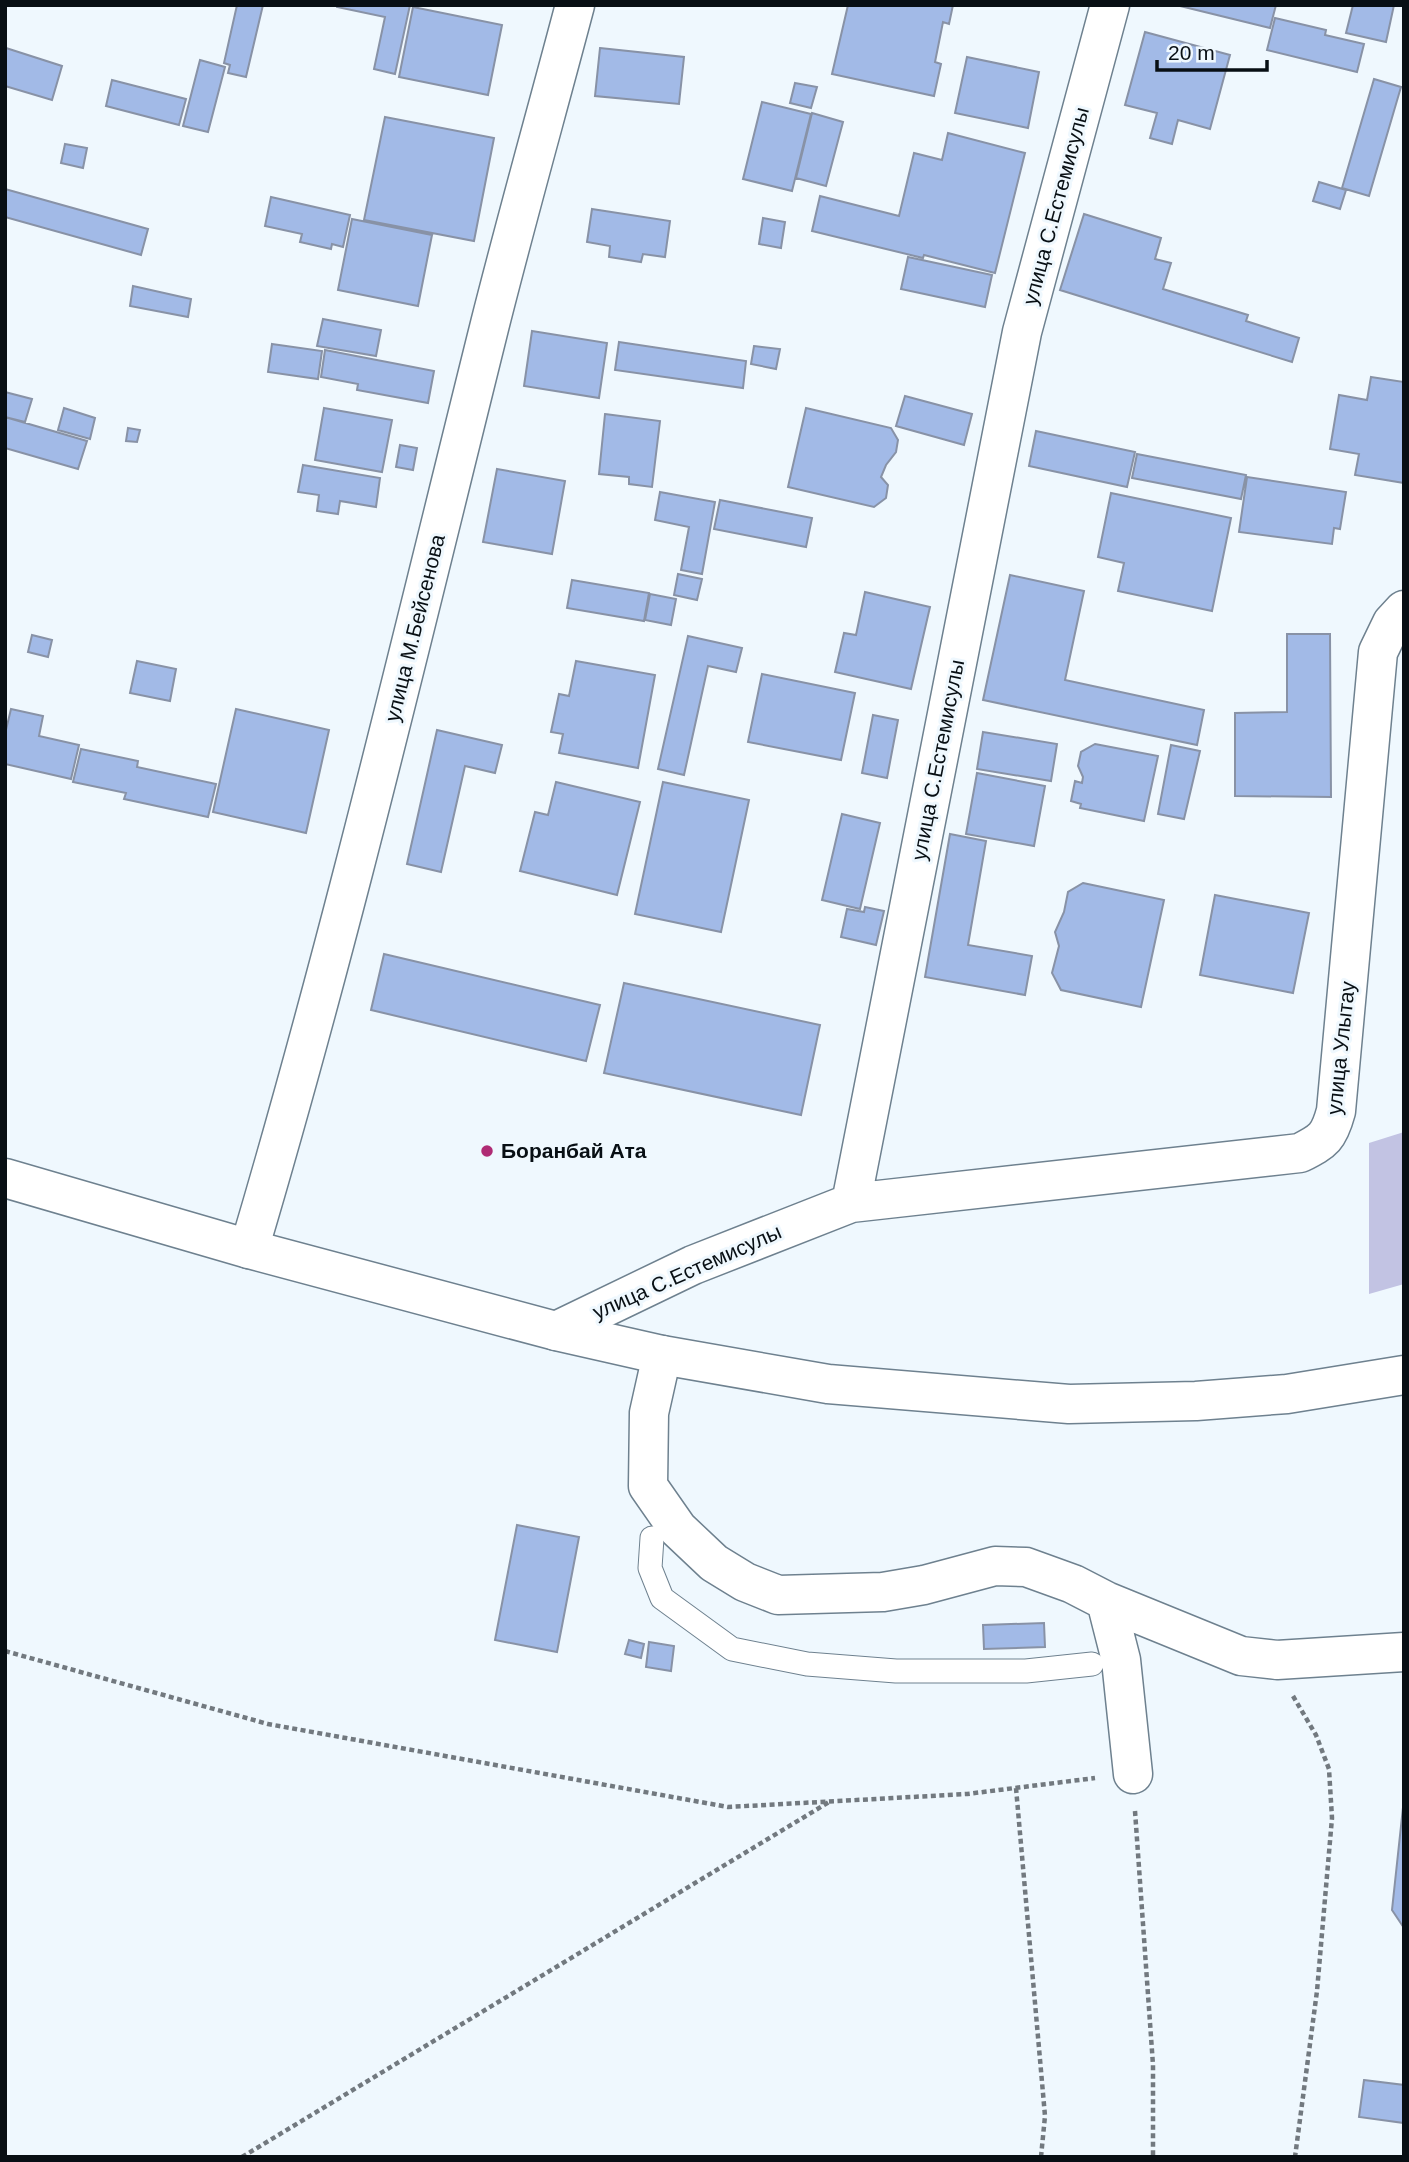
<svg xmlns="http://www.w3.org/2000/svg" width="1409" height="2162" viewBox="0 0 1409 2162" font-family="Helvetica,sans-serif">
<style>
.green{fill:#c2c3e3}
.building{fill:#a2bae7;stroke:#8892a6;stroke-width:2}
.lines{fill:none;stroke-linecap:round;stroke-linejoin:round}
.service-casing{stroke:#6e818f;stroke-width:25}
.minor-casing{stroke:#6e818f;stroke-width:41}
.trunk-casing{stroke:#6e818f;stroke-width:41}
.path{stroke:#72797f;stroke-width:4.5;stroke-dasharray:5 3.5;stroke-linecap:butt}
.service{stroke:#fff;stroke-width:23}
.minor{stroke:#fff;stroke-width:38}
.trunk{stroke:#fff;stroke-width:38}
.poi-dot{fill:#af2b74;stroke:#eff8fe;stroke-width:2.5}
.labels{text-anchor:middle;stroke-width:6;stroke-linejoin:round;paint-order:stroke}
.street-label{font-size:21px;fill:#080f14;stroke:#eff8fe}
.poi-label{font-size:21px;font-weight:bold;fill:#080f14;stroke:#eff8fe;text-anchor:start}
</style>
<rect width="100%" height="100%" fill="#eff8fe"/>
<!-- green -->
<path class="green" d="M1404 1132V1284L1369 1294V1143Z"/>
<!-- building -->
<path class="building" d="M237 5H263L246 77 228 73 230 65 224 63Z
M337 5H410L395 74 374 69 385 17 337 7Z
M848 5H953L949 24 943 22 935 62 941 64 934 96 832 74Z
M1176 5H1276L1270 28Z
M1353 5H1394L1386 42 1346 33Z
M413 7 502 25 488 95 399 77Z
M1275 18 1326 30 1325 35 1364 44 1357 72 1267 50Z
M1145 32 1230 55 1210 129 1178 120 1172 144 1150 138 1157 113 1125 105Z
M6 48 62 66 52 100 5 86Z
M600 48 684 57 679 104 595 96Z
M967 57 1039 72 1028 128 955 113Z
M200 60 225 67 208 132 183 126Z
M1374 79 1401 87 1369 196 1342 188Z
M112 80 186 99 179 125 106 106Z
M795 83 817 87 811 108 790 103Z
M762 102 811 114 792 191 743 179Z
M812 113 843 122 826 186 796 178Z
M385 117 494 138 474 241 364 220Z
M948 133 1025 153 995 273 924 255 923 258 812 231 820 196 899 216 914 153 942 160Z
M65 144 87 148 83 168 61 163Z
M1319 182 1346 190 1340 209 1313 201Z
M5 189 148 229 141 255 5 217Z
M271 197 350 215 343 247 332 244 331 249 300 242 302 234 265 226Z
M592 209 670 221 665 257 643 254 641 262 609 257 610 246 587 242Z
M1084 214 1161 238 1155 259 1171 263 1163 289 1248 315 1246 321 1299 338 1292 362 1060 290Z
M763 218 785 222 781 248 759 244Z
M352 219 432 235 418 306 338 290Z
M908 257 992 275 985 307 901 289Z
M133 286 191 299 188 317 130 306Z
M323 319 381 330 376 356 317 346Z
M532 331 607 343 599 398 524 386Z
M619 342 746 361 743 388 615 370Z
M272 344 322 351 318 379 268 372Z
M754 346 780 349 776 369 751 364Z
M325 350 434 371 428 403 357 390 358 384 321 377Z
M1371 377 1404 382V483L1355 475 1359 454 1330 449 1339 395 1367 400Z
M5 392 32 399 25 422 5 417Z
M905 396 972 414 964 445 896 426Z
M64 408 95 418 90 439 58 430Z
M324 408 392 420 382 472 315 460Z
M806 408 891 428 898 440 896 452 886 465 881 477 888 485 886 498 874 507 788 487Z
M605 414 660 421 652 487 629 484V477L599 474Z
M5 417 87 441 78 469 5 448Z
M128 428 140 430 137 442 126 441Z
M1036 431 1135 452 1127 487 1029 466Z
M400 445 417 448 413 470 396 467Z
M1137 454 1246 475 1241 499 1132 478Z
M303 465 380 478 376 507 340 501 338 514 317 511 319 495 298 492Z
M497 469 565 481 552 554 483 542Z
M1247 477 1346 492 1340 529 1334 528 1332 544 1239 532Z
M660 492 715 502 702 574 681 570 689 527 655 520Z
M1111 493 1231 518 1212 611 1118 591 1124 563 1098 557Z
M720 500 812 518 806 547 714 529Z
M678 574 702 579 697 600 674 595Z
M1010 575 1084 591 1065 680 1204 710 1197 745 983 700Z
M572 580 649 593 644 621 567 608Z
M865 592 930 607 911 689 835 672 844 633 856 635Z
M650 594 676 599 671 625 645 620Z
M1287 634H1330L1331 797 1235 796V713L1287 712Z
M32 635 52 640 48 657 28 652Z
M688 636 742 648 736 672 708 666 684 775 658 769Z
M137 661 176 669 170 701 130 693Z
M576 661 655 675 638 768 559 753 563 734 551 732 559 694 569 696Z
M762 674 855 693 841 760 748 742Z
M11 709 43 716 39 736 79 745 71 779 5 764V734Z
M236 709 329 730 306 833 213 812Z
M873 715 898 720 887 778 862 773Z
M437 730 502 745 495 773 465 766 441 872 407 864Z
M983 732 1057 744 1051 781 977 769Z
M1095 744 1158 756 1144 821 1080 808 1081 804 1071 801 1075 781 1082 783 1083 777 1078 766 1081 752Z
M1171 745 1200 751 1184 819 1158 814Z
M81 749 138 761 137 767 216 784 208 817 124 799 126 793 73 782Z
M977 773 1045 786 1034 846 966 834Z
M556 782 640 802 617 895 520 871 535 812 548 815Z
M663 782 749 800 721 932 635 914Z
M842 814 880 823 860 909 822 900Z
M950 834 986 841 968 945 1032 956 1025 995 925 977Z
M1083 883 1164 900 1141 1007 1061 990 1052 973 1059 946 1055 932 1064 912 1068 892Z
M1215 895 1309 913 1293 993 1200 975Z
M865 907 884 911 876 945 841 937 847 909 864 912Z
M384 954 600 1005 586 1061 371 1010Z
M624 983 820 1025 801 1115 604 1073Z
M517 1525 579 1537 557 1652 495 1640Z
M1044 1623 1045 1647 984 1649 983 1625Z
M629 1640 644 1644 641 1658 625 1654Z
M649 1642 674 1646 671 1671 646 1667Z
M1404 1798V1928L1392 1910Z
M1364 2080 1404 2085V2123L1359 2117Z"/>
<g class="lines">
<!-- service casing -->
<g class="service-casing">
<path id="service" d="M652 1538 650 1568 662 1598 732 1649 807 1664 896 1671H1026L1092 1664"/>
</g>
<!-- minor casing -->
<g class="minor-casing">
<path id="minor" d="M851 1203 1022 332 1110 5
M249 1249C340 943 413 633 490 324 517 217 547 111 575 5
M556 1331 693 1265 851 1203 1300 1153C1324 1141 1329 1137 1336 1111L1378 652 1392 623 1404 610
M662 1355 649 1413 648 1486 678 1529 714 1563 745 1582 778 1595 883 1592 924 1585 995 1566 1026 1567 1073 1584 1106 1601 1241 1656 1277 1660 1404 1652
M1106 1601 1121 1660 1133 1774"/>
</g>
<!-- trunk casing -->
<g class="trunk-casing">
<path id="trunk" d="M5 1178 249 1249 556 1331 662 1355 828 1384 1069 1404 1196 1401 1287 1394 1404 1375"/>
</g>
<!-- path -->
<path class="path" d="M5 1651 268 1724 728 1807 967 1794 1095 1778
M1293 1696 1316 1735 1329 1769 1332 1818 1317 1991 1295 2157
M1016 1788 1045 2116 1041 2157
M1135 1811 1153 2065V2157
M242 2157 829 1802"/>
<!-- service -->
<use href="#service" class="service"/>
<!-- minor -->
<use href="#minor" class="minor"/>
<!-- trunk -->
<use href="#trunk" class="trunk"/>
</g>
<!-- markers -->
<circle class="poi-dot" cx="487" cy="1151" r="7"/>
<g class="labels">
<!-- street labels -->
<g class="street-label">
<text transform="translate(1056 206) rotate(-75)" y="7">улица С.Естемисулы</text>
<text transform="translate(415 628) rotate(-76)" y="7">улица М.Бейсенова</text>
<text transform="translate(938 760) rotate(-79)" y="7">улица С.Естемисулы</text>
<text transform="translate(1341 1048) rotate(-84)" y="7">улица Улытау</text>
<text transform="translate(687 1272) rotate(-24)" y="7">улица С.Естемисулы</text>
</g>
<!-- poi labels -->
<g class="poi-label">
<text x="501" y="1158">Боранбай Ата</text>
</g>
</g>
<!-- border -->
<rect width="1409" height="2162" fill="none" stroke="#080f14" stroke-width="14"/>
<!-- scale -->
<path d="M1157 60v10h110v-10" fill="none" stroke="#080f14" stroke-width="3.5"/>
<text x="1168" y="60" font-size="21" fill="#080f14" stroke="#eff8fe" stroke-width="5" paint-order="stroke">20 m</text>
</svg>
